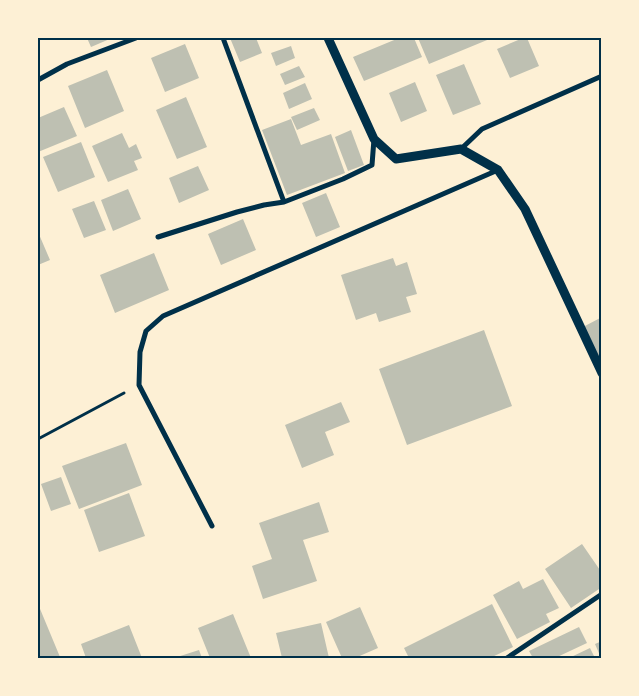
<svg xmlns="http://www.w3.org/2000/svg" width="639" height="696" viewBox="0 0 639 696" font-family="'Nunito Sans',sans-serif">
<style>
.building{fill:#bec0b2}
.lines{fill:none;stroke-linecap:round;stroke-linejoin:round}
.path{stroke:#003049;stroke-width:3}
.minor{stroke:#003049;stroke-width:5}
.tertiary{stroke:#003049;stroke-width:9}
.neatline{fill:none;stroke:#003049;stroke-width:2}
</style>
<rect width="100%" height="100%" fill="#fdf0d5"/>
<!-- building -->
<path class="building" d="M87 38H112L91 47Z
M230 38H256L262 53 240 62Z
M399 38H414L422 57 364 81 353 57Z
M418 38H492L429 64Z
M523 38H527L539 66 510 78 497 49Z
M185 44 199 78 165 92 151 58Z
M291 46 295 58 276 66 271 53Z
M464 64 481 104 453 115 436 75Z
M299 66 305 77 285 85 280 74Z
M107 70 124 111 85 128 68 86Z
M415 82 427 111 401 122 389 93Z
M305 83 312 99 289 109 283 93Z
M186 97 207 147 177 159 156 110Z
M64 107 77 136 38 152V118Z
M314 108 320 120 297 130 291 117Z
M291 119 301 145 331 134 345 173 287 195 262 130Z
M351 130 364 165 348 171 335 137Z
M122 133 129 148 136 144 142 158 134 161 138 170 108 182 92 146Z
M81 142 95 177 58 192 43 157Z
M198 166 209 190 179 203 169 178Z
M128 189 141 219 113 231 101 200Z
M326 193 340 227 316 237 302 203Z
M94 201 106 230 84 238 72 209Z
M243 219 256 250 221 265 208 234Z
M38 232 50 260 38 265Z
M154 253 169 290 115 313 100 275Z
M393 258 396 266 407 262 417 294 406 297 411 312 379 322 376 313 356 320 341 275Z
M602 317V362L583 327Z
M484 330 512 406 407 445 379 369Z
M341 402 350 422 325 432 334 455 302 468 285 425Z
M126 443 142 485 79 509 62 466Z
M61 477 71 504 51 511 41 484Z
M129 493 145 536 99 552 84 510Z
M319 502 329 532 303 540 317 581 263 599 252 566 272 559 259 523Z
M582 544 602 573V587L571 608 545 569Z
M543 579 559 608 546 614 550 622 517 639 493 595 519 581 523 589Z
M38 604 60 657 56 658H38Z
M492 604 513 647 490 658H409L404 648Z
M360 607 378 648 355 658H342L326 622Z
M233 614 251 658H210L198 628Z
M321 623 329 658H282L276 633Z
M129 625 142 658H86L81 644Z
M579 627 587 643 555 658H533L529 651Z
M602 641V658H601L595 644Z
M590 648 595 658H569Z
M199 650 202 658H174Z"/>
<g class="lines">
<!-- path -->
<path class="path" d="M38 439 124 393"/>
<!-- minor -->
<path class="minor" d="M223 38 284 202
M38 80 67 64 136 38
M461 149 482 129 602 76
M158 237 237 212 264 205 284 202 343 179 372 165 374 139
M212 526 139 385 140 352 146 331 163 316 498 170
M507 658 602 594"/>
<!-- tertiary -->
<path class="tertiary" d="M328 38 374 139 396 159 461 149 498 170 525 209 602 373"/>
</g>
<!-- border -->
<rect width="639" height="696" fill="none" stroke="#fdf0d5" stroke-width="78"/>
<rect x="39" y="39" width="561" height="618" class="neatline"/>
</svg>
